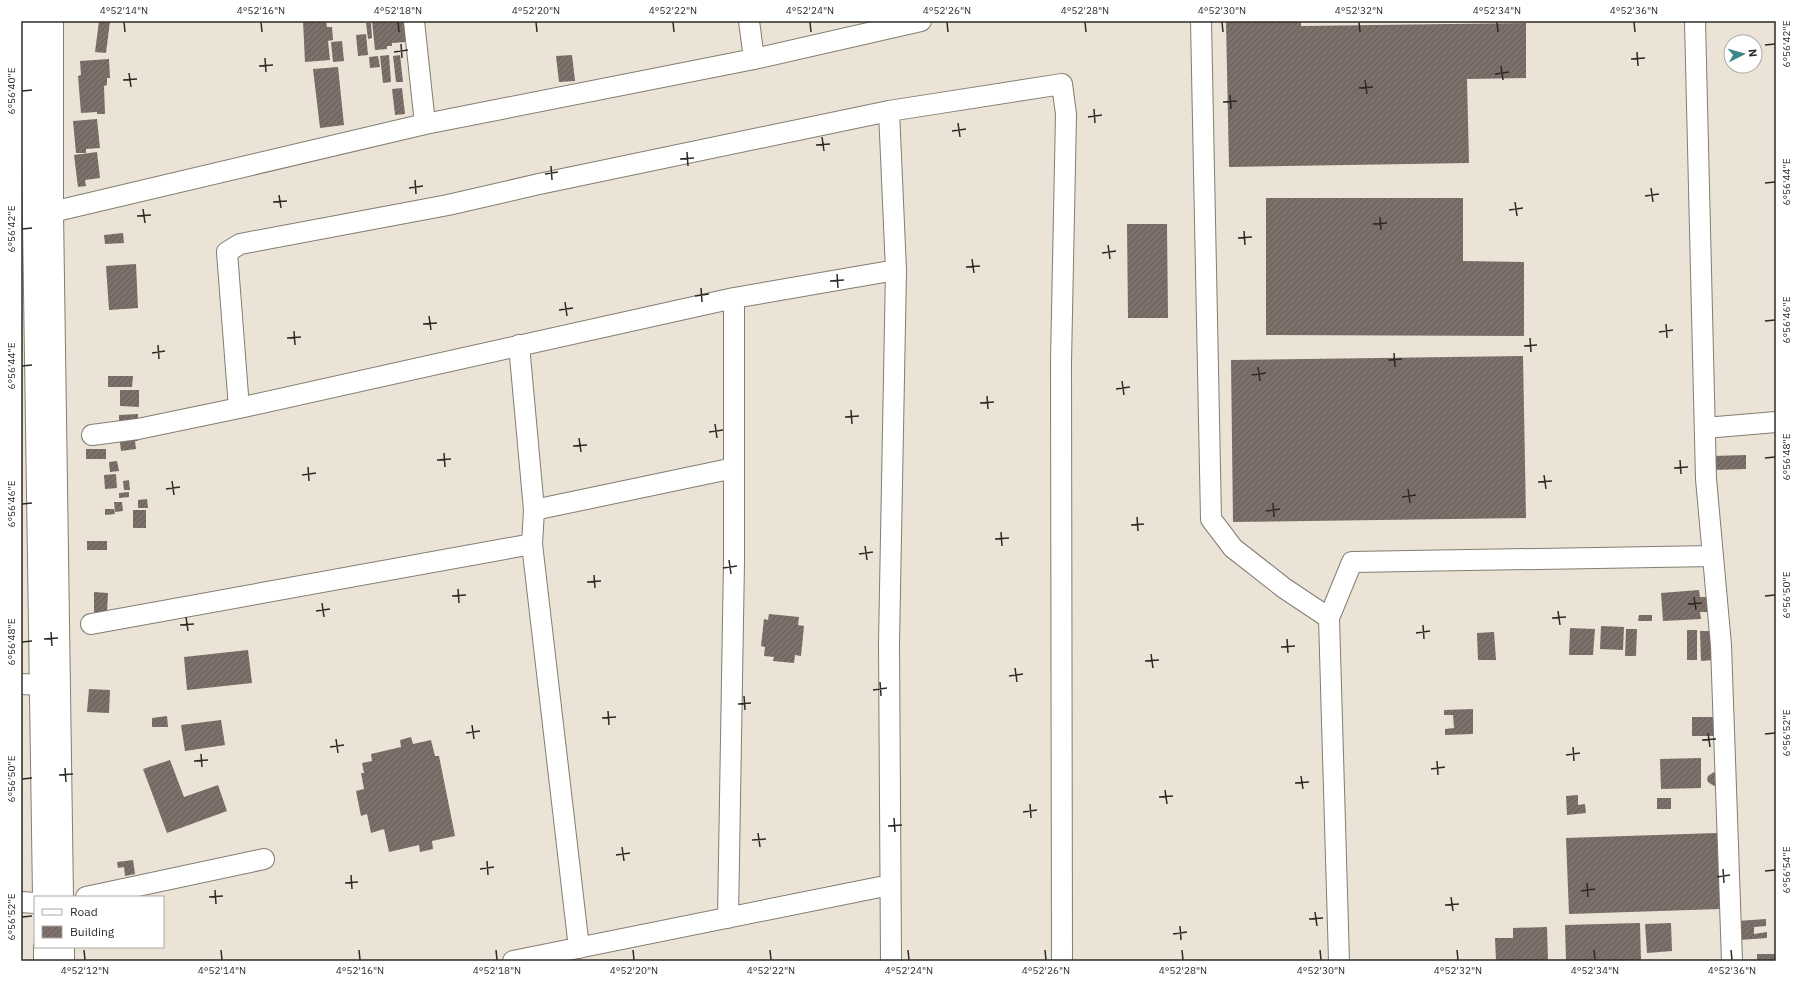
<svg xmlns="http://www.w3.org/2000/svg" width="1797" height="982" viewBox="0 0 1797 982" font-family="'IBM Plex Sans',sans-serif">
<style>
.building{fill:url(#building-hatch)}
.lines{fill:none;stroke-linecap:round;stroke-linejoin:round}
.minor-casing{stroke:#837d71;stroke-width:22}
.major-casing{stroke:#837d71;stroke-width:24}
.minor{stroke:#fff;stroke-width:20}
.major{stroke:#fff;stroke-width:22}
.ticks{fill:none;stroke:#2d2b26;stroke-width:1.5}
.neatline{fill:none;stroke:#2d2b26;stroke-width:1.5}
.ticks-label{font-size:10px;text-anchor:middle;fill:#2d2b26}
</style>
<defs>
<pattern id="building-hatch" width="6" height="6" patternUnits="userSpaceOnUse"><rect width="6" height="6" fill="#7d6f69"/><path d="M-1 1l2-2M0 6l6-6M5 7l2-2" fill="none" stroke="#675b56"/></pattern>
</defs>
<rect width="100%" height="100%" fill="#eae3d6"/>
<!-- building -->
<path class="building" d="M99 21H110L106 53 95 52Z
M303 21H326L327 27H332L333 40 328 41 330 60 305 62Z
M372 21H404L406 42 392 43V46H387V49L375 50Z
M1226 21H1301V26L1526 23V78L1467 79 1469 163 1229 167Z
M366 23H371L372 38 368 39Z
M366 34 368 55 358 56 356 35Z
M342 41 344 61 333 62 331 42Z
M389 55 391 82 383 83 380 56Z
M400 55 403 82H396L393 56Z
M572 55 575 81 559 82 556 56Z
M378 56 380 67 370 68 369 57Z
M109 59 110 78H107V85L104 86 105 114H97V112L81 113 78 76 81 75 80 61Z
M338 67 344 125 320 128 313 69Z
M402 88 405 114 395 115 392 89Z
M97 119 100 148 86 149V153H76L73 121Z
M97 152 100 178 85 180 86 186 78 187 74 155Z
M1266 198H1463V261L1524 262V336L1266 335Z
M1127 224H1167L1168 318H1128Z
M123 233 124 243 105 244 104 235Z
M136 264 138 308 109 310 106 266Z
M1523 356 1526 518 1233 522 1231 360Z
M108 376H133L132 387H108Z
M120 390H139V407L120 406Z
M138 414V425H119V415Z
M138 432V441H135L136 449 121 451 119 434Z
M86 449H106V459H86Z
M1746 455V469L1712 470V456Z
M117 461 119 471 110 472 109 462Z
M116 474 117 488 105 489 104 475Z
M129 480 130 490H124L123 481Z
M129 492V497L119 498V493Z
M147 499 148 508H138V500Z
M114 502H122L123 511 115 512Z
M105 509H114L115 514 105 515Z
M133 510H146V528H133Z
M87 541H107V550H87Z
M1699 590 1700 597H1708L1709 612H1700L1701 619 1663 621 1661 593Z
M94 592 108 593 107 613 94 612Z
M769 614 799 617 798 625 804 626 801 656 795 655 794 663 773 661 774 657 764 656 765 647 761 646 764 619 768 620Z
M1639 615H1652V621H1638Z
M1601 626 1624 627 1623 650 1600 649Z
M1570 628 1595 629 1593 655H1569Z
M1626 629H1637L1636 656H1625Z
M1687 630H1697V660H1687Z
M1700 631H1713V660L1701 661Z
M1494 632 1496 660H1478L1477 633Z
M248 650 252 683 187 690 184 657Z
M89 689 110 690 109 713 87 712Z
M1473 709V734L1445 735V729L1454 728 1453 715H1444V710Z
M167 716 168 727H152V718Z
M1692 717H1714V736H1692Z
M221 720 225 745 185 751 181 725Z
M411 737 413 744 431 740 435 756H439L455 836 432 841 433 849 420 852 419 845 389 852 384 829 371 833 367 814 361 816 356 791 364 789 361 773H364L362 763 372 761 371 754 401 747 400 740Z
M1701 758V788L1661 789 1660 759Z
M170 760 184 797 218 785 227 811 167 833 143 769Z
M1714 772 1718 773V785L1714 786 1708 782 1707 779 1708 776Z
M1578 795V805L1585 804 1586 813 1567 815 1566 796Z
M1657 798H1671V809H1657Z
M1717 833 1720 909 1569 914 1566 838Z
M133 860 135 874 125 876 124 867 118 868 117 862Z
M1766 919V926L1754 927V934L1767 932V938L1739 940 1737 921Z
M1640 923 1641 961H1566L1565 925Z
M1671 923 1672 951 1647 953 1645 924Z
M1547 927 1548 961H1496L1495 938H1513V928Z
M1757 954H1776V961H1757Z"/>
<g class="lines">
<!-- minor casing -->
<g class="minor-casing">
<path id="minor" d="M414 21 425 124
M749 21 754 59
M1201 21 1211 519 1233 548 1284 588 1329 618 1352 562 1713 556
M1695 21 1706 479 1721 645 1732 961
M889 111 896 270
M52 212 425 124 754 59 921 21
M519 345 534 510
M1705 428 1776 422
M92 435 138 429 239 408
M1329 618 1339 961
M91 624 532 544
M21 684 40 685
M86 897 264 859
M21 902 35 903
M728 918 734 561V298
M579 948 532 544 534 510 734 468
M513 961 890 885
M891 961 889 643 896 270 734 298 239 408 227 252 240 244 448 205 539 184 889 111 1062 84 1066 114 1061 362 1062 961"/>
</g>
<!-- major casing -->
<g class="major-casing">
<path id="major" d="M31 21 44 897
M52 21V212L62 897
M45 947V961
M63 947V961"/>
</g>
<!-- minor -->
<use href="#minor" class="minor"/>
<!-- major -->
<use href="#major" class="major"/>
</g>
<!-- ticks -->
<path class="ticks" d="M124 22 125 32M261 22 262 32M398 22 399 32M536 22 537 32M673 22 674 32M810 22 811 32M947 22 948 32M1085 22 1086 32M1222 22 1223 32M1359 22 1360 32M1497 22 1498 32M1634 22 1635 32M401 44 402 58M1765 45 1775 44M394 52 408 50M1637 52 1638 66M265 58 266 72M1631 59 1645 58M259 66 273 65M1501 66 1503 80M129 73 131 87M1495 74 1509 72M123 80 137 79M1365 80 1367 94M1359 88 1373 87M22 91 32 90M1230 95 1231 109M1223 102 1237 101M1094 109 1095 123M1088 117 1102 115M958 123 960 137M952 131 966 129M822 137 824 151M816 145 830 144M687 152 688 166M680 159 694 158M551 166 552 180M545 174 558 172M415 180 416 194M1765 183 1775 182M409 188 423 186M1651 188 1653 202M279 195 281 208M1645 196 1659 194M273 202 287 201M1515 202 1517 216M143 209 145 223M1509 210 1523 208M137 216 151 215M1380 217 1381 230M1373 224 1387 223M22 229 32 228M1244 231 1245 245M1238 238 1252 237M1108 245 1110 259M1102 253 1116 251M972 259 974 273M966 267 980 266M837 274 838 288M830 281 844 280M701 288 702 302M695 296 709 294M565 302 567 316M559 310 573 308M429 316 431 330M1765 321 1775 320M423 324 437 323M1666 324 1667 338M294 331 295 345M1659 332 1673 330M287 338 301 337M1530 338 1531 352M158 345 159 359M1524 346 1537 345M152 353 165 351M1394 353 1395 367M1388 360 1402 359M22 366 32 365M1258 367 1260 381M1252 375 1266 373M1122 381 1124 395M1116 389 1130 387M987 396 988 409M980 403 994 402M851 410 852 424M845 417 859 416M715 424 717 438M709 432 723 430M579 438 581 452M573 446 587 445M444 453 445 467M1765 458 1775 457M437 460 451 459M1680 460 1681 474M308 467 309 481M1674 468 1688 467M302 475 316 473M1544 475 1546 489M172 481 174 495M1538 482 1552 481M166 489 180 487M1408 489 1410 503M1402 497 1416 495M1273 503 1274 517M22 504 32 503M1266 511 1280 509M1137 517 1138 531M1131 525 1144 524M1001 532 1002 546M995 539 1009 538M865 546 867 560M859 554 873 552M729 560 731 574M723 568 737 566M594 575 595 588M587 582 601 581M458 589 459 603M452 596 466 595M1765 596 1775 595M1694 597 1696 610M322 603 324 617M1688 604 1702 603M316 611 330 609M1558 611 1560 625M186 617 188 631M1552 618 1566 617M180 625 194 624M1423 625 1424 639M51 632 52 646M1416 633 1430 631M44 639 58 638M1287 639 1288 653M22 642 32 641M1281 647 1295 646M1151 654 1153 668M1145 661 1159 660M1015 668 1017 682M1009 676 1023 674M880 682 881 696M873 690 887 688M744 696 745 710M738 704 751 703M608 711 609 725M602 718 616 717M472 725 474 739M466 733 480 731M1708 733 1710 747M1765 734 1775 733M336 739 338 753M1702 740 1716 739M330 747 344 745M1573 747 1574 761M201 754 202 767M1566 755 1580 753M194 761 208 760M1437 761 1438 775M65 768 66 782M1431 769 1445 767M59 775 73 774M1301 776 1303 789M22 779 32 778M1295 783 1309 782M1165 790 1167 804M1159 797 1173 796M1030 804 1031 818M1023 812 1037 810M894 818 895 832M888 826 902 825M758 833 760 847M752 840 766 839M622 847 624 861M616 855 630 853M487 861 488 875M480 869 494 867M1723 869 1724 883M1765 871 1775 870M351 875 352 889M1717 877 1730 875M345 883 358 882M1587 883 1588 897M215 890 216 904M1581 891 1595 889M209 897 223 896M1451 897 1453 911M1445 905 1459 904M1315 912 1317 926M22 917 32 916M1309 919 1323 918M1180 926 1181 940M1173 934 1187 932M84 950 85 960M221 950 222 960M359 950 360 960M496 950 497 960M633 950 634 960M770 950 771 960M908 950 909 960M1045 950 1046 960M1182 950 1183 960M1320 950 1321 960M1457 950 1458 960M1594 950 1595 960M1731 950 1732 960"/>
<!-- border -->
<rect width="1797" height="982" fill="none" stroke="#ffffff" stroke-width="44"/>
<!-- legend -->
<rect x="34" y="896" width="130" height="52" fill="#ffffff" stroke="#abaaa8"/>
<rect x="42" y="909" width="20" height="6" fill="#ffffff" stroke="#abaaa8"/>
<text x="70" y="916" font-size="12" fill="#2d2b26">Road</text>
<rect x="42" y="926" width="20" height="12" fill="url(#building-hatch)" stroke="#abaaa8"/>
<text x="70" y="936" font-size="12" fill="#2d2b26">Building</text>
<!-- north arrow -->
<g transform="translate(1743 54) rotate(84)"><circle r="19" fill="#ffffff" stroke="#abaaa8"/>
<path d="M0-3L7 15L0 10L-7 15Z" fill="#3f8789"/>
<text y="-6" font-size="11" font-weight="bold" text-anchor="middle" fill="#2d2b26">N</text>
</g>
<rect x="22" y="22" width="1753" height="938" class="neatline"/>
<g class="ticks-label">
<text x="124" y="14">4°52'14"N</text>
<text x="261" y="14">4°52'16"N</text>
<text x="398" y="14">4°52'18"N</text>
<text x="536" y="14">4°52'20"N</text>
<text x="673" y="14">4°52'22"N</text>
<text x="810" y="14">4°52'24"N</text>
<text x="947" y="14">4°52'26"N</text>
<text x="1085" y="14">4°52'28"N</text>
<text x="1222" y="14">4°52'30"N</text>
<text x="1359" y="14">4°52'32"N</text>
<text x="1497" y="14">4°52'34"N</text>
<text x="1634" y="14">4°52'36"N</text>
<text transform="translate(1786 44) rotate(-90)" y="4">6°56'42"E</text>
<text transform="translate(11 91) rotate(-90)" y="4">6°56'40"E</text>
<text transform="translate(1786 182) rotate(-90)" y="4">6°56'44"E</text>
<text transform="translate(11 229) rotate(-90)" y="4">6°56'42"E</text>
<text transform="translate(1786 320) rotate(-90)" y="4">6°56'46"E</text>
<text transform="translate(11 366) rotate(-90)" y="4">6°56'44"E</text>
<text transform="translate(1786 457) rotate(-90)" y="4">6°56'48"E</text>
<text transform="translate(11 504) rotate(-90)" y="4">6°56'46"E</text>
<text transform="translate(1786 595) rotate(-90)" y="4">6°56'50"E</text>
<text transform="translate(11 642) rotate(-90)" y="4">6°56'48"E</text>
<text transform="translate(1786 733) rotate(-90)" y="4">6°56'52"E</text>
<text transform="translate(11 779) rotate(-90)" y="4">6°56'50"E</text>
<text transform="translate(1786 870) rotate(-90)" y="4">6°56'54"E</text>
<text transform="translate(11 917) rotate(-90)" y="4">6°56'52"E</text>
<text x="85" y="974">4°52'12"N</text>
<text x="222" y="974">4°52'14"N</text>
<text x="360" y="974">4°52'16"N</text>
<text x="497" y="974">4°52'18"N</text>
<text x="634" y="974">4°52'20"N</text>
<text x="771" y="974">4°52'22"N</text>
<text x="909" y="974">4°52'24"N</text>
<text x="1046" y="974">4°52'26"N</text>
<text x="1183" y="974">4°52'28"N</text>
<text x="1321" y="974">4°52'30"N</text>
<text x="1458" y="974">4°52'32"N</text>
<text x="1595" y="974">4°52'34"N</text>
<text x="1732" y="974">4°52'36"N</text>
</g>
</svg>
